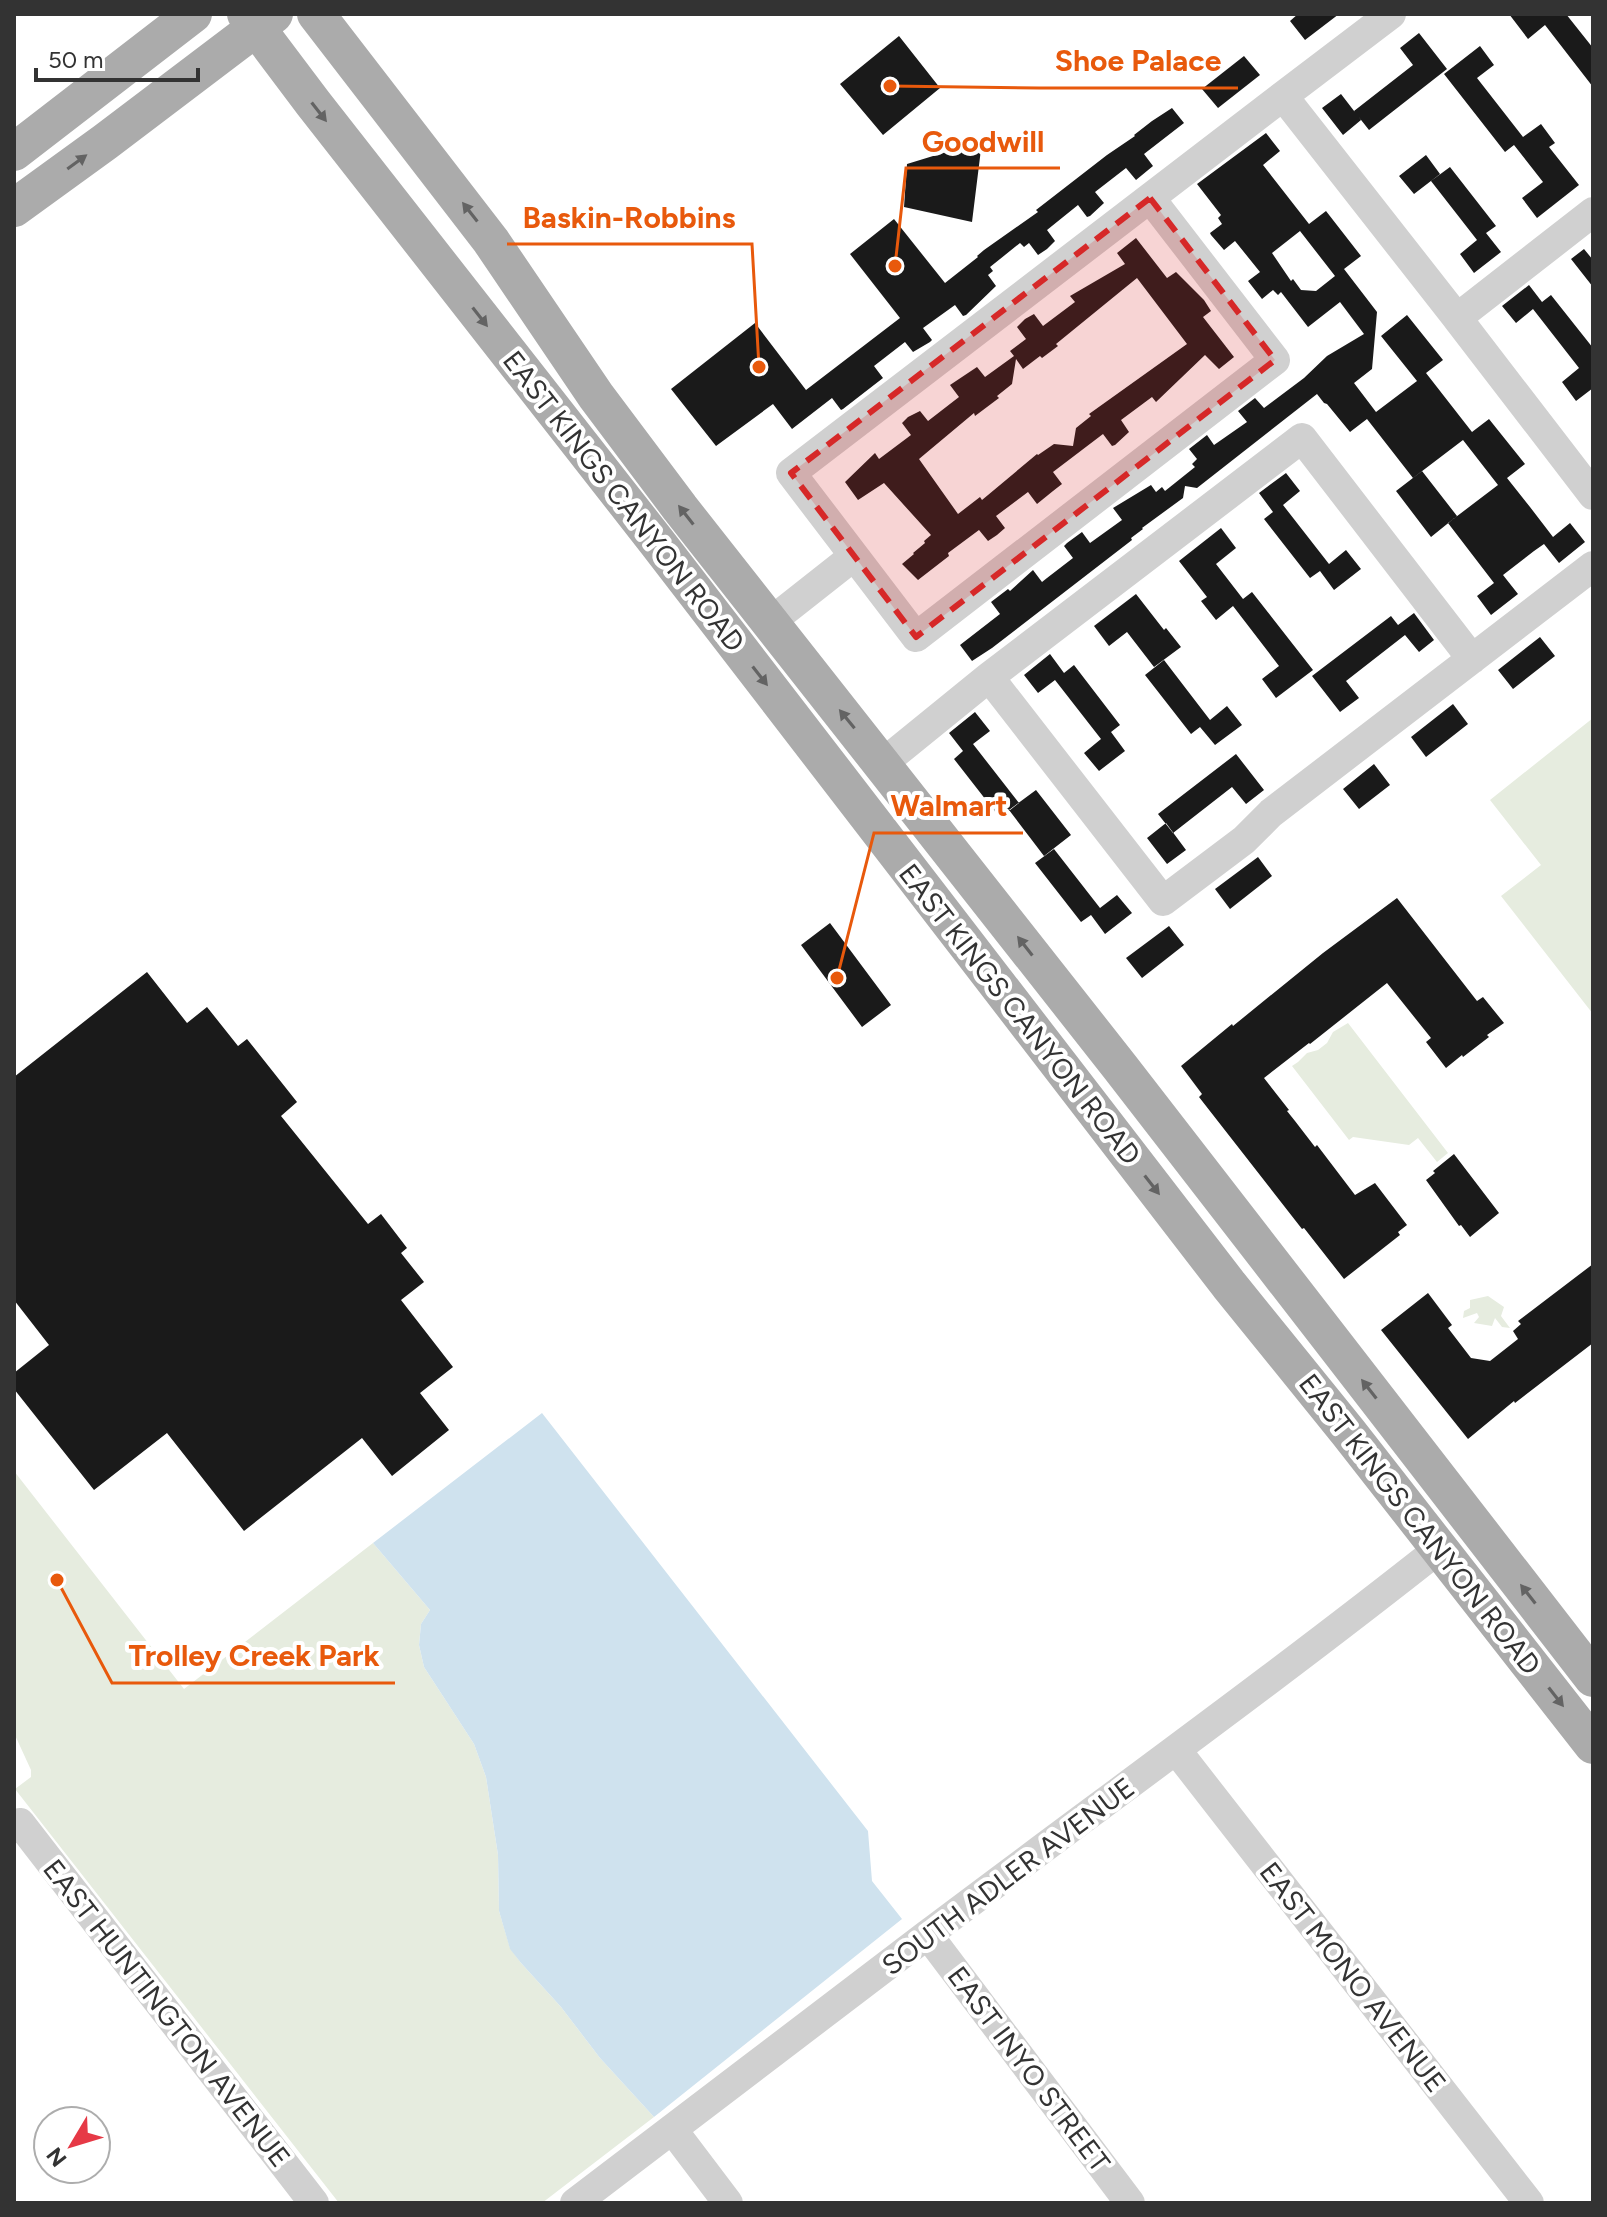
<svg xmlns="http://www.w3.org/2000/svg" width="1607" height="2217" viewBox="0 0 1607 2217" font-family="Figtree,sans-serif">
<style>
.green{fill:#e6ecdf}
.water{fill:#cfe2ee}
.building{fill:#1a1a1a;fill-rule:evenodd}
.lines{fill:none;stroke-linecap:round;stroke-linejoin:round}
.minor{stroke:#d0d0d0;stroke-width:30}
.major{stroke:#ababab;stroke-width:38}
.oneway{fill:#636363}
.marked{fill:#d62828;fill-opacity:0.2;stroke:#d62828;stroke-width:6;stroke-dasharray:16 10;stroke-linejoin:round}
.labels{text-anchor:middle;stroke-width:8;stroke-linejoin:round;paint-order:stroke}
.street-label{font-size:28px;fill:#333;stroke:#fff}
.leader{fill:none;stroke:#e8590c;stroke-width:3}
.callout-dot{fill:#e8590c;stroke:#fff;stroke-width:3}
.callout-label{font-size:30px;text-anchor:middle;font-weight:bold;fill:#e8590c;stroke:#fff;stroke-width:8;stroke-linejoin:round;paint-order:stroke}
</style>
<rect width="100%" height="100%" fill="#fff"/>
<!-- green -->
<path class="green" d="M1593 718V1014L1501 896 1541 865 1490 800Z
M1348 1023 1448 1153 1437 1162 1418 1138 1409 1145 1353 1137 1349 1140 1292 1066 1298 1062 1307 1053 1318 1050 1327 1043 1333 1032Z
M1488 1296 1504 1307 1501 1316 1510 1328 1502 1327 1495 1318 1492 1326 1474 1323 1479 1317 1477 1313 1463 1318 1464 1311 1470 1308V1300Z
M14 1471 184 1689 373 1543 430 1610 421 1624 419 1645 424 1667 474 1744 486 1777 498 1855 499 1911 510 1948 521 1963 561 2007 600 2058 654 2117 542 2203H339L15 1789 31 1777V1770L14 1733Z"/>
<!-- water -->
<path class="water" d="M542 1413 868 1831 872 1881 902 1919 654 2117 600 2058 561 2007 521 1963 510 1949 499 1911 498 1855 486 1777 474 1744 424 1667 419 1645 421 1624 430 1610 373 1543Z"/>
<!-- building -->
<path class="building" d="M1298 14H1339L1305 40 1290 21Z
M1509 14H1566L1593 48V87L1545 25 1528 39Z
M1419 33 1447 69 1369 130 1354 111 1413 65 1400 48Z
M899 36 940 88 883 135 840 84Z
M1480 46 1494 65 1477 78 1523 137 1541 124 1555 143 1549 147 1579 185 1537 218 1522 198 1543 182 1514 145 1505 152 1444 74Z
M1244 56 1260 75 1218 108 1202 89Z
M1341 94 1361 120 1343 135 1322 108Z
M1172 108 1184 123 1144 154 1153 166 1136 180 1126 168 1095 192 1104 203 1090 216 1087 217 1078 205 1047 230 1055 241 1047 249 1038 255 1029 243 1024 247 1020 243 990 267 993 271 988 275 996 286 966 315 963 316 955 305 923 328 932 340 930 342 913 352 905 342 874 366 883 378 843 409 841 410 832 398 792 429 773 404 716 446 671 389 755 323 806 390 900 318 850 254 894 219 945 283 978 257 977 256 984 250 1038 212 1036 210 1107 155 1135 136 1134 135 1152 121Z
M1266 133 1280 151 1263 165 1309 224 1326 211 1361 256 1344 269 1377 312 1372 369 1354 383 1376 412 1417 381 1381 336 1407 315 1443 360 1426 373 1472 432 1489 419 1525 464 1507 478 1530 507 1553 537 1570 523 1585 542 1559 563 1544 544 1534 551 1503 575 1518 594 1491 615 1477 596 1494 583 1448 523 1498 485 1463 440 1413 478 1367 419 1350 432 1327 404 1324 403 1317 394 1197 488 1185 486 1183 498 1142 528 1143 529 1131 538 1132 540 992 648 972 661 960 645 1000 614 991 602 1008 589 1010 591 1033 570 1042 582 1047 578 1073 558 1064 546 1067 543 1082 532 1090 543 1122 520 1113 508 1151 485 1156 492 1162 487 1165 491 1195 467 1192 464 1197 459 1189 449 1207 435 1214 445 1247 422 1238 411 1255 398 1264 408 1304 378 1327 356 1364 334 1340 302 1308 327 1281 292 1278 295 1273 290 1262 299 1248 281 1260 272 1235 241 1224 250 1211 235 1210 233 1222 224 1218 218 1221 215 1197 184ZM1300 231 1335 276 1316 291 1301 290 1293 279 1291 281 1272 253Z
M982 141 972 222 904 207 907 164Z
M1426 155 1440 174 1414 194 1399 176Z
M1450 167 1496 226 1486 233 1501 252 1474 273 1460 254 1477 240 1431 181Z
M1136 238 1167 278 1176 272 1204 300 1211 311 1203 317 1234 357 1219 369 1205 355 1156 402 1152 397 1121 420 1129 432 1115 445 1112 446 1103 434 1053 472 1062 484 1053 491 1037 504 1028 492 996 516 1005 528 997 535 988 541 979 530 948 553 949 556 918 580 902 564 914 554 913 553 925 543 924 541 931 535 884 483 858 500 845 482 875 453 879 459 911 435 902 423 908 417 920 411 928 421 959 397 950 385 977 367 985 377 1014 356 1010 351 1026 339 1017 327 1025 319 1034 314 1043 326 1075 302 1070 296 1125 264 1117 253ZM1137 278 1187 344 1089 414 1091 416 1076 428 1073 446 1054 444 1038 455 1037 454 982 500 980 497 958 514 919 459 974 413 975 416 999 398 997 396 1012 384 1016 359 1023 369 1040 356 1042 358 1058 346 1056 344Z
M1584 249 1593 260V287L1571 259Z
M1529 285 1542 302 1551 295 1593 348V388L1576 401 1562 382 1579 368 1533 309 1516 323 1502 306Z
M1422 471 1457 516 1431 537 1396 491Z
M1286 473 1300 491 1283 505 1329 564 1346 550 1361 569 1334 590 1320 571 1310 578 1264 519 1273 512 1259 493Z
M1221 528 1236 548 1216 564 1243 599 1252 592 1313 670 1276 698 1262 679 1279 666 1233 606 1216 620 1201 601 1207 597 1179 561Z
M1136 594 1164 630 1166 628 1181 647 1154 667 1127 632 1109 646 1094 626Z
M1414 613 1434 640 1419 652 1405 635 1346 681 1359 698 1340 712 1312 676 1391 616 1398 625Z
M1540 637 1555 656 1513 689 1498 670Z
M1050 654 1064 673 1074 665 1120 725 1111 732 1125 751 1099 771 1084 753 1101 739 1055 680 1038 693 1024 675Z
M1164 660 1210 720 1227 706 1242 725 1215 745 1200 727 1191 734 1145 675Z
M1453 704 1468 724 1426 757 1411 737Z
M975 712 990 731 973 744 1019 803 1000 818 954 759 963 751 949 733Z
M1236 754 1264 790 1246 804 1232 787 1173 833 1158 814Z
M1374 764 1390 785 1359 809 1343 789Z
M1036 790 1071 835 1044 856 1009 810Z
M1166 823 1186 850 1167 864 1147 838Z
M1054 849 1100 908 1117 895 1132 913 1105 934 1091 915 1081 922 1035 863Z
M1258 857 1272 876 1230 909 1215 889Z
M1397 898 1477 1001 1483 997 1504 1023 1487 1035 1489 1037 1463 1057 1462 1055 1446 1068 1426 1042 1431 1038 1387 983 1310 1044 1309 1043 1264 1078 1289 1110 1287 1111 1295 1121 1315 1147 1317 1145 1355 1195 1375 1183 1407 1225 1398 1232 1400 1235 1344 1279 1304 1228 1302 1229 1199 1097 1202 1094 1181 1066 1232 1024 1233 1026 1323 953Z
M830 923 891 1005 862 1027 801 945Z
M1169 926 1184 945 1142 978 1126 958Z
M147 972 187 1023 207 1007 238 1046 247 1039 297 1102 281 1116 368 1224 381 1214 407 1248 401 1253 424 1282 401 1300 453 1367 420 1393 449 1430 392 1476 362 1438 244 1531 167 1433 94 1490 14 1389V1373L49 1345 14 1300V1077Z
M1454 1154 1499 1213 1470 1237 1461 1225 1459 1226 1426 1180 1435 1173 1433 1171Z
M1593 1264V1343L1515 1403 1514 1401 1468 1439 1381 1330 1428 1293 1452 1325 1448 1328 1471 1358 1490 1361 1518 1339 1513 1331 1521 1324 1518 1321Z"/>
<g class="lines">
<!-- minor -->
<path class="minor" d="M1283 96 1391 14
M1150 198 1275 360 916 637 791 473 1283 96 1457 318 1593 212
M1457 318 1593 495
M769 623 854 556
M989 677 1163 901 1244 840 1271 813 1593 566
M882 764 989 677 1302 438 1472 659
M1177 1751 1529 2203
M14 1828 20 1823 314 2203
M928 1935 1130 2203
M672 2129 728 2203
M575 2203C693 2114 809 2024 927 1935 1098 1806 1272 1681 1440 1548"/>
<!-- major -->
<path class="major" d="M246 14 313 103 656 541 1229 1285 1348 1432 1593 1745
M316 14 491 241 596 396 680 508 1120 1067 1593 1678
M14 152 193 14
M14 208 105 142 274 14"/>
</g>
<!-- one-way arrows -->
<defs><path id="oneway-solid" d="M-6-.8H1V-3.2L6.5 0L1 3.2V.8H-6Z" transform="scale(2)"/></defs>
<g class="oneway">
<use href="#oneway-solid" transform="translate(319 112) rotate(52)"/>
<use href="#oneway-solid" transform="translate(77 162) rotate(-36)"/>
<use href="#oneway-solid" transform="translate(470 212) rotate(-128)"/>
<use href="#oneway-solid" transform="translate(480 317) rotate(52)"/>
<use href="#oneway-solid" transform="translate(686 515) rotate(-128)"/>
<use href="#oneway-solid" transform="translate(760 676) rotate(52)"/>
<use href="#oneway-solid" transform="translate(847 719) rotate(-129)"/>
<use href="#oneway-solid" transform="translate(1025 946) rotate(-128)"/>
<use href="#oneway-solid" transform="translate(1152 1185) rotate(52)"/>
<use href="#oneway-solid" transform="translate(1369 1389) rotate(-128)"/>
<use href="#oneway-solid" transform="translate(1528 1594) rotate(-128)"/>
<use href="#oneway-solid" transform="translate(1556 1697) rotate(52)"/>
</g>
<!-- marked area -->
<path class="marked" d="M1150 198 1275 360 916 637 791 473Z"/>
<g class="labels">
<!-- street labels -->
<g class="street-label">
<text transform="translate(624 501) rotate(52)" y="10">EAST KINGS CANYON ROAD</text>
<text transform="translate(1020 1014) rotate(52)" y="10">EAST KINGS CANYON ROAD</text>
<text transform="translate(1420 1524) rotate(52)" y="10">EAST KINGS CANYON ROAD</text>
<text transform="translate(1008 1876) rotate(-37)" y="10">SOUTH ADLER AVENUE</text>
<text transform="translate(1353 1977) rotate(52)" y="10">EAST MONO AVENUE</text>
<text transform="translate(167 2013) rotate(52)" y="10">EAST HUNTINGTON AVENUE</text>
<text transform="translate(1029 2069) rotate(53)" y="10">EAST INYO STREET</text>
</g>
</g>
<!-- callouts -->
<path class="leader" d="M890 86L1039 88H1238M895 266L906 168H1060M759 367L752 244H507M837 978L874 833H1023M57 1580L112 1683H395"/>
<g class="callout-dot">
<circle cx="890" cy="86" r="8"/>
<circle cx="895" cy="266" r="8"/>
<circle cx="759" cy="367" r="8"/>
<circle cx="837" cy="978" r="8"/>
<circle cx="57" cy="1580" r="8"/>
</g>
<g class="callout-label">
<text x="1138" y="71">Shoe Palace</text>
<text x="983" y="152">Goodwill</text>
<text x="629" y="228">Baskin-Robbins</text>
<text x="949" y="816">Walmart</text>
<text x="254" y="1666">Trolley Creek Park</text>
</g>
<!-- border -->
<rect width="1607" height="2217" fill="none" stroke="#333333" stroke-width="32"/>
<!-- north arrow -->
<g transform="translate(72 2145) rotate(232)"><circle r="38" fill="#ffffff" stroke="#adadad" stroke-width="2"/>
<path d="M0-6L14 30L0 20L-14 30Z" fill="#e63946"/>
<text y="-12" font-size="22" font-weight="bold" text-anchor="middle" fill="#333333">N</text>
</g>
<!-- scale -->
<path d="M36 68v12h162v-12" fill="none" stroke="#333333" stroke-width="4"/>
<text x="48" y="68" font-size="24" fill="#333333" stroke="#ffffff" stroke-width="6" paint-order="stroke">50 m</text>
</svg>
